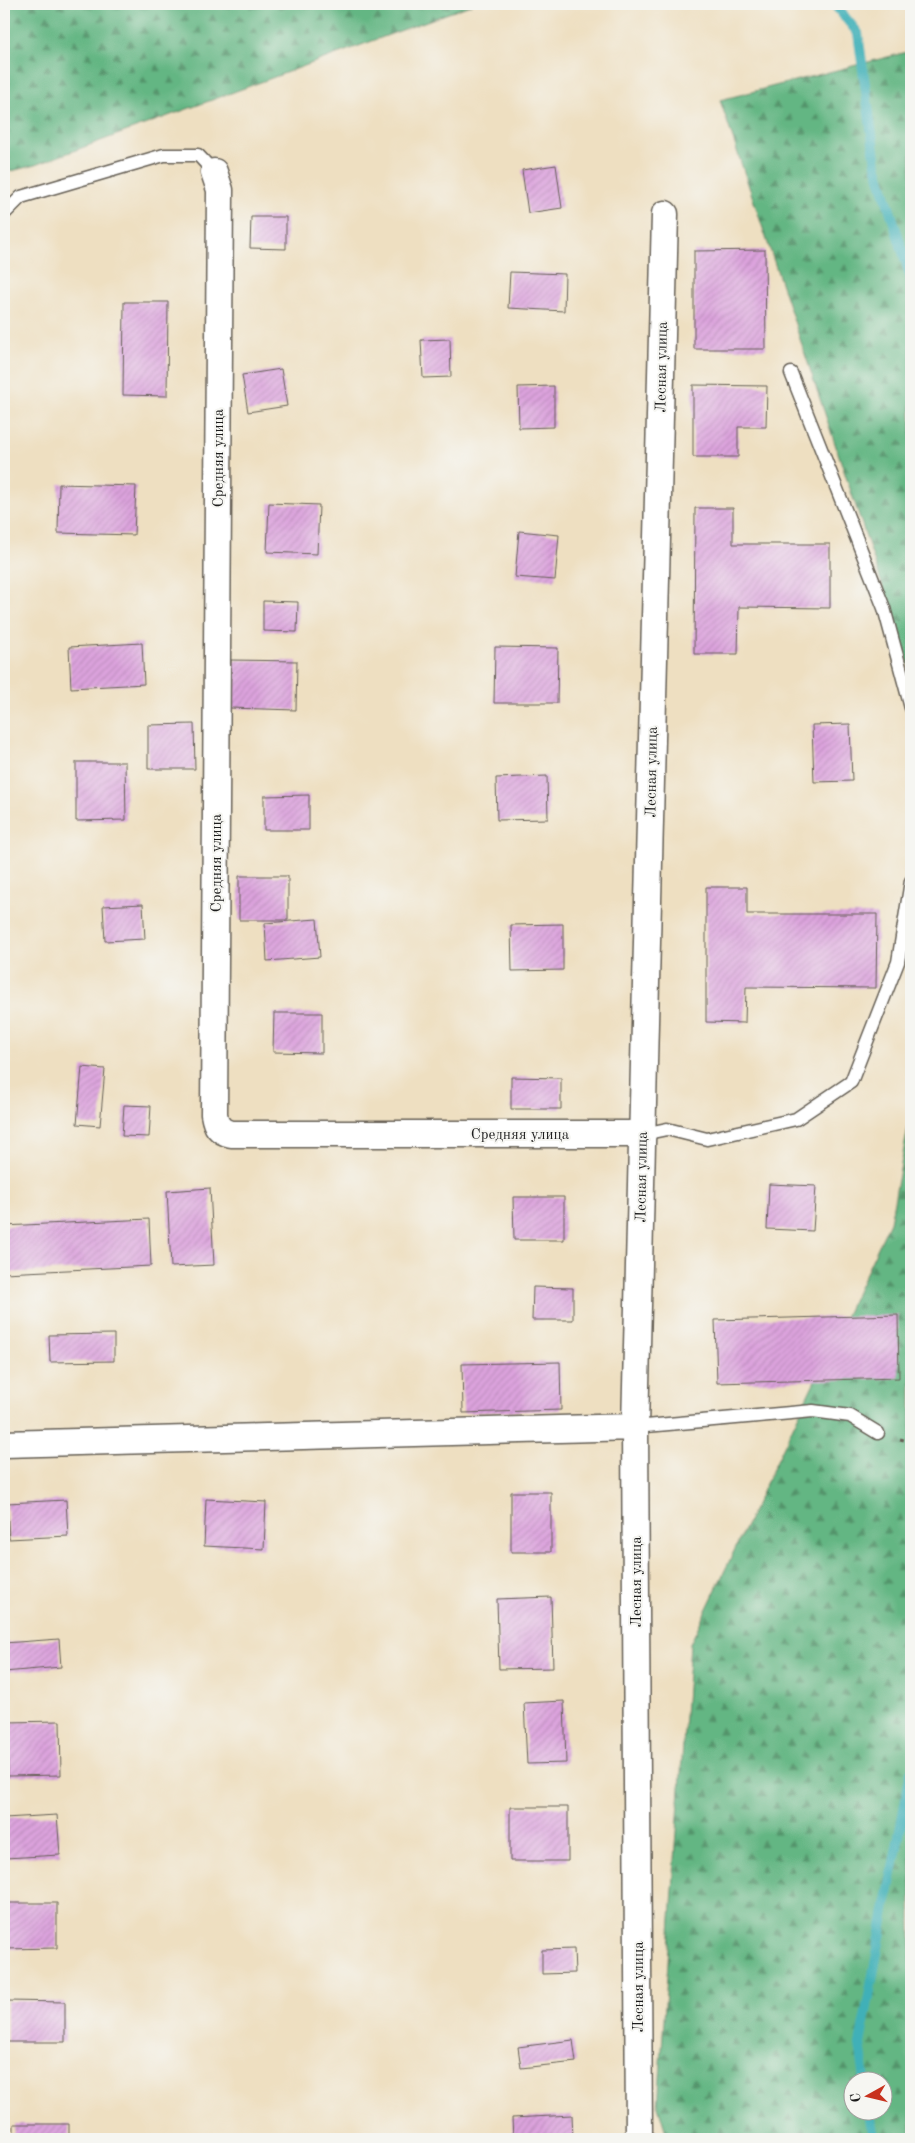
<svg xmlns="http://www.w3.org/2000/svg" width="915" height="2143" viewBox="0 0 915 2143" font-family="'Old Standard TT',serif">
<style>
.forest{fill:url(#forest-firs);stroke:#406950;fill-rule:evenodd}
.lines{fill:none;stroke-linecap:round;stroke-linejoin:round}
.stream{stroke:#40b0b8;stroke-width:10}
.building{fill:url(#building-hatch)}
.service-casing{stroke:#666056;stroke-width:15}
.minor-casing{stroke:#666056;stroke-width:29}
.path{stroke:#666056;stroke-width:3;stroke-dasharray:4 4;stroke-linecap:butt}
.service{stroke:#fff;stroke-width:12}
.minor{stroke:#fff;stroke-width:26}
.labels{text-anchor:middle;stroke-width:4;stroke-linejoin:round;paint-order:stroke}
.street-label{font-size:15px;fill:#1c1c1c;stroke:#f6f6f2}
</style>
<defs>
<pattern id="forest-firs" width="22" height="20" patternUnits="userSpaceOnUse" patternTransform="scale(1.25)"><rect width="22" height="20" fill="#64b683"/><path d="M5 1l3.5 6h-7zM16 11l3.5 6h-7z" fill="#52936a"/></pattern>
<pattern id="building-hatch" width="6" height="6" patternUnits="userSpaceOnUse" patternTransform="scale(1.25)"><rect width="6" height="6" fill="#dca3dd"/><path d="M-1 1l2-2M0 6l6-6M5 7l2-2" fill="none" stroke="#bc8cbd"/></pattern>
</defs>
<rect width="100%" height="100%" fill="#f6f6f2"/>
<filter id="ink" filterUnits="userSpaceOnUse"><feTurbulence type="fractalNoise" baseFrequency=".02" numOctaves="2"/><feDisplacementMap in="SourceGraphic" scale="10" xChannelSelector="R" yChannelSelector="G"/><feConvolveMatrix kernelMatrix="1 2 1 2 8 2 1 2 1" color-interpolation-filters="sRGB"/></filter>
<filter id="wash" filterUnits="userSpaceOnUse"><feTurbulence type="fractalNoise" baseFrequency=".0096" numOctaves="4" result="noise"/><feDisplacementMap in="SourceGraphic" scale="20" xChannelSelector="R" yChannelSelector="G"/><feGaussianBlur stdDeviation="1.12" result="paint"/><feColorMatrix in="noise" values="0 0 0 0 0 0 0 0 0 0 0 0 0 0 0 0 0 1.4 0 .05"/><feComposite in="paint" operator="in"/></filter>
<g filter="url(#wash)">
<rect width="100%" height="100%" fill="#eedfc1"/>
<!-- forest -->
<path class="forest" d="M4 4H473L35 165 4 173Z
M911 51V671L720 100Z
M911 1112V2139H668L658 2106 690 1644 890 1222ZM852 2080H882V2110H852Z"/>
<g class="lines">
<!-- stream -->
<path class="stream" d="M834 4 858 33 876 165 911 278
M865 2080 860 2044 911 1772
M869 2110 873 2139"/>
</g>
<g id="blocks">
<!-- building -->
<path class="building" d="M556 165 562 208 528 213 522 170Z
M251 217H286V249L250 248Z
M765 250 766 349H694V251Z
M510 272 565 274 564 311 508 308Z
M124 302H168L167 396 123 395Z
M450 339 451 377 423 378 421 340Z
M281 369 287 406 248 412 242 375Z
M693 385 767 386 766 427H738V457H693Z
M554 386V427L519 428 518 387Z
M59 484 136 486 134 535 58 533Z
M269 503 319 505 317 554 267 552Z
M695 508H733V544H830V608L739 607 738 654H694Z
M519 531 559 535 555 580 515 577Z
M263 601 298 602 297 632 263 631Z
M142 643 144 684 71 688 69 647Z
M495 647 558 648 557 703H494Z
M231 660 297 661 296 710 230 708Z
M194 724 195 769H148V725Z
M850 724 852 781 814 782 812 725Z
M76 762H125L126 820 76 821Z
M547 776 548 819 497 820 496 778Z
M309 795V830H264V796Z
M239 876H288V920H239Z
M706 887H747V914H877L876 988 746 987 745 1023 706 1022Z
M143 904 145 939 105 941 103 906Z
M317 919 320 957 267 961 265 923Z
M563 924V970L512 971 511 925Z
M274 1013H322V1053L273 1052Z
M82 1067 105 1069 100 1126 77 1124Z
M511 1077 561 1078V1109H511Z
M124 1105 151 1106 149 1137 122 1136Z
M769 1184 816 1186 813 1231 767 1229Z
M210 1188 214 1265 171 1267 167 1191Z
M513 1197H564V1240H514Z
M149 1219 151 1266 4 1273V1226Z
M533 1287 573 1288V1320H532Z
M898 1315 899 1378 717 1383 715 1320Z
M114 1334V1361L50 1362 49 1335Z
M560 1362 561 1410 463 1413 462 1364Z
M511 1492H551V1552H511Z
M206 1499 266 1502 264 1549 204 1546Z
M66 1500 68 1536 9 1539 7 1503Z
M551 1597 553 1668 499 1669 497 1599Z
M59 1639 61 1667 4 1672V1643Z
M564 1701 566 1763 527 1764 524 1703Z
M60 1721 61 1775 8 1776 7 1722Z
M510 1807H568V1861H510Z
M57 1815 60 1855 5 1858 4 1818Z
M4 1903H57V1948L4 1949Z
M574 1949 575 1973 542 1974V1950Z
M7 2001 65 2002V2042H7Z
M573 2040 576 2062 521 2068 518 2047Z
M572 2115 573 2139H513L512 2118Z
M14 2124H69V2139H14Z"/>
</g>
</g>
<g filter="url(#ink)">
<use href="#blocks" fill-opacity="0" stroke="#666056" stroke-width="1"/>
<g class="lines">
<!-- service casing -->
<g class="service-casing">
<path id="service" d="M4 214 21 197 164 155H198L214 172
M791 373 884 608 911 708
M643 1134 667 1129 707 1139 796 1119 851 1082 898 962 911 881
M635 1427 813 1411 850 1416 878 1433"/>
</g>
<!-- minor casing -->
<g class="minor-casing">
<path id="minor" d="M214 172 220 190 214 1114C216 1126 219 1131 231 1134H643
M4 1444 635 1427
M639 2139 635 1427 665 214"/>
</g>
<!-- path -->
<path class="path" d="M900 1439 911 1442"/>
<!-- service -->
<use href="#service" class="service"/>
<!-- minor -->
<use href="#minor" class="minor"/>
</g>
</g>
<g class="labels">
<!-- street labels -->
<g class="street-label">
<text transform="translate(661 367) rotate(-89)" y="5">Лесная улица</text>
<text transform="translate(218 458) rotate(-90)" y="5">Средняя улица</text>
<text transform="translate(651 772) rotate(-89)" y="5">Лесная улица</text>
<text transform="translate(216 863) rotate(-90)" y="5">Средняя улица</text>
<text x="520" y="1139">Средняя улица</text>
<text transform="translate(641 1177) rotate(-89)" y="5">Лесная улица</text>
<text transform="translate(636 1582) rotate(-90)" y="5">Лесная улица</text>
<text transform="translate(638 1987) rotate(-90)" y="5">Лесная улица</text>
</g>
</g>
<!-- margin -->
<rect width="915" height="2143" fill="none" stroke="#f6f6f2" stroke-width="20"/>
<!-- north arrow -->
<g transform="translate(868 2096) rotate(262)"><circle r="24" fill="#f6f6f2" stroke="#9f9f9c"/>
<path d="M0-4L9 19L0 12L-9 19Z" fill="#c8321e"/>
<text y="-8" font-size="14" font-weight="bold" text-anchor="middle" fill="#1c1c1c">С</text>
</g>
</svg>
